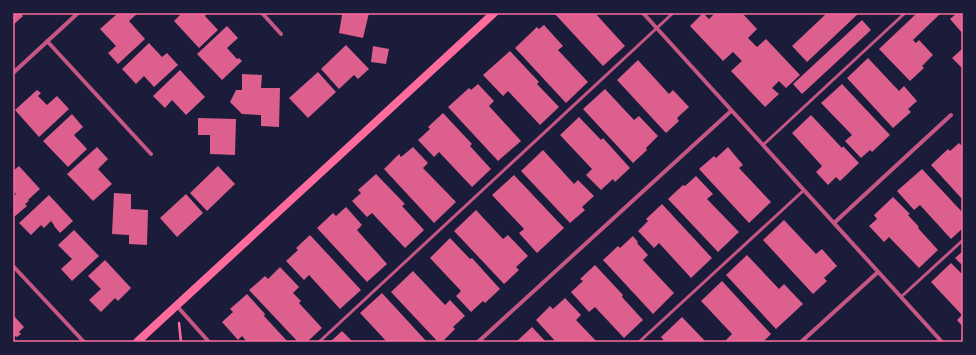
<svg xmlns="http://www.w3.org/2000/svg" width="976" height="355" viewBox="0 0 976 355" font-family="'Alegreya Sans',sans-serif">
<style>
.building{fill:#dd5f8e}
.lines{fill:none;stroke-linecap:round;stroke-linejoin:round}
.path{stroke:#ff6b9d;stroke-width:2.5}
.service{stroke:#c65784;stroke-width:3}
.minor{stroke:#c65784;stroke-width:4}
.secondary{stroke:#ff6b9d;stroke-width:8}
.neatline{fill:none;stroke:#ff6b9d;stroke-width:1.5}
</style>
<rect width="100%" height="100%" fill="#1b1b3a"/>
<!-- building -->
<path class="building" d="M13 13H20L23 16 13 25Z
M118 13H138L129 21 145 39 118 64 108 53 116 46 100 29Z
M182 13H207L205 16 218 30 199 48 174 21Z
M336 13H369L363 38 339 33 342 15Z
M554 13H595L625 46 603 66Z
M703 13 709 19 715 13H742L757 29 748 38 757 47 766 39 800 75 786 88 779 81 772 88 779 94 765 107 731 71 742 61 733 52 723 61 690 26Z
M827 13H859L807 62 792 46Z
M917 13H939L940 14 913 40 916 43 919 40 933 55 922 66 924 68 910 81 879 49Z
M957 13H963V34L950 19Z
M862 20 871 30 802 94 793 84Z
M544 25 563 46 558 50 588 82 566 103 515 48 537 27 539 29Z
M227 26 238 38 227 48 237 59 239 58 242 61 222 80 197 54Z
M149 43 162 57 167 53 178 65 154 87 144 76 136 84 122 69Z
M346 45 369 69 358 79 354 75 339 89 321 69Z
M373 46 389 49 386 64 371 62Z
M963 48V69L952 58Z
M510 51 539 82 537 84 559 107 540 125 508 91 503 96 483 75Z
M868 58 899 91 904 86 917 101 908 109 911 112 893 128 847 78Z
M638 60 669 94 673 90 689 107 677 118 679 121 666 133 617 80Z
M180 70 205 97 186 115 172 100 165 108 153 96Z
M318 72 336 92 308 118 289 98Z
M242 74 262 75 261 88H280L279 127 261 126V115L242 114 230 102 236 90H242Z
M478 84 494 101 489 106 521 141 498 161 448 107 469 88 471 90Z
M842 84 890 135 872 152 870 150 861 158 845 141 852 135 821 103Z
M605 89 634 120 639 116 658 136 646 148 647 150 633 163 583 109Z
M37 90 41 93 38 96 47 105 57 96 69 109 39 137 15 110Z
M443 113 472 144 470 146 491 169 472 187 439 152 434 157 418 140 430 129 428 127Z
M72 114 83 127 74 135 87 149 68 167 43 141Z
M811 115 842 148 843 146 859 163 840 181 836 177 828 185 816 172 822 166 792 133Z
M579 117 601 140 603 138 630 168 615 182 613 179 601 190 586 175 592 169 560 135Z
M198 118 236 119 235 155 210 154V135H198Z
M959 143 963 147V200L931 165 948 149 950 151Z
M97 147 108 159 98 169 112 184 93 201 67 174Z
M413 147 428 163 423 168 456 202 434 223 384 169 399 154 401 157Z
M728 147 743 165 739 168 771 202 749 223 699 169 714 156 716 158Z
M543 150 574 184 578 180 594 196 582 207 585 210 570 223 521 171Z
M19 166 40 189 28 200 29 201 25 204 27 206 14 217 13 216V197L16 194 13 190V171Z
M218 166 235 184 207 211 190 193Z
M922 169 963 213V228L951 239 920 205 914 210 897 191Z
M376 174 405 204 402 206 424 230 405 248 372 213 367 217 352 201 361 193 358 190Z
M514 175 564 228 537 253 519 233 524 229 492 195Z
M696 176 713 194 707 199 739 232 718 252 668 199 683 185 685 186Z
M114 193 131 194V209L148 210 147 245 129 244V235L112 234Z
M186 194 203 213 177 237 160 218Z
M49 195 73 221 60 233 54 226V225L51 221 44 228 41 225 31 235 19 223Z
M893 197 910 214 908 215 919 227 918 228 938 250 919 268 889 237 884 242 869 226 877 219 874 215Z
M662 204 712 258 691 278 659 243 654 248 638 231 648 221 646 219Z
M346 207 362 225 357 230 387 264 367 282 317 228 333 213 336 216Z
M476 210 503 239 508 235 528 256 516 267 519 270 504 284 454 231Z
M784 220 816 254 822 249 837 266 824 278 827 281 813 294 763 240Z
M74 230 99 256 72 281 61 269 72 259 58 245Z
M310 235 361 290 340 309 309 275 304 280 286 261 298 250 296 248Z
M633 236 638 242 637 243 648 255 643 260 674 293 653 314 603 260 618 246 620 248Z
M450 238 470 259 472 258 500 289 485 303 483 301 471 312 456 296 461 291 430 258Z
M963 251V266L955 258Z
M747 255 779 289 784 284 803 304 776 329 726 275Z
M105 260 131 288 118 301 115 298 101 312 89 300 101 289 88 276Z
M951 263 963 275V327L957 320 962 315 931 282Z
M595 265 623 295 622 297 643 320 624 338 595 307 589 312 571 292 583 281 580 279Z
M280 267 299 287 293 293 301 301 299 303 322 328 307 342H298L249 290 265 276 268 279Z
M413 271 445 305 450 300 465 316 453 327 455 329 442 342H438L391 292Z
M722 281 771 334 763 342H727L726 340 732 334 701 301Z
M382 293 427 342H387L360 313Z
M247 294 265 314 264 316 288 342H247L242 336 238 340 222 322 233 312 230 309Z
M565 298 581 315 576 320 597 342H556L536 320 550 306 553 309Z
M13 315 24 327 19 332 21 334 17 337 15 336 13 338Z
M682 317 706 342H665L661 337Z
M532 327 546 342H516Z
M342 331 353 342H330Z"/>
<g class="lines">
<!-- path -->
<path class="path" d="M179 323 181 342"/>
<!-- service -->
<path class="service" d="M763 145 905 13
M901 297 963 240
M319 342 673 13
M639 342 804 190"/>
<!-- minor -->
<path class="minor" d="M262 13 281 34
M643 13 942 342
M47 41 151 154
M13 73 78 13
M834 223 951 115
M13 266 84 342
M176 305 209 342
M478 342 731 111
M801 342 878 272"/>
<!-- secondary -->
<path class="secondary" d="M137 342 494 13"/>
</g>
<!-- border -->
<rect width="976" height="355" fill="none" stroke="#1b1b3a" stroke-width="28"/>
<rect x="14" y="14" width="948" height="327" class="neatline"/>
</svg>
